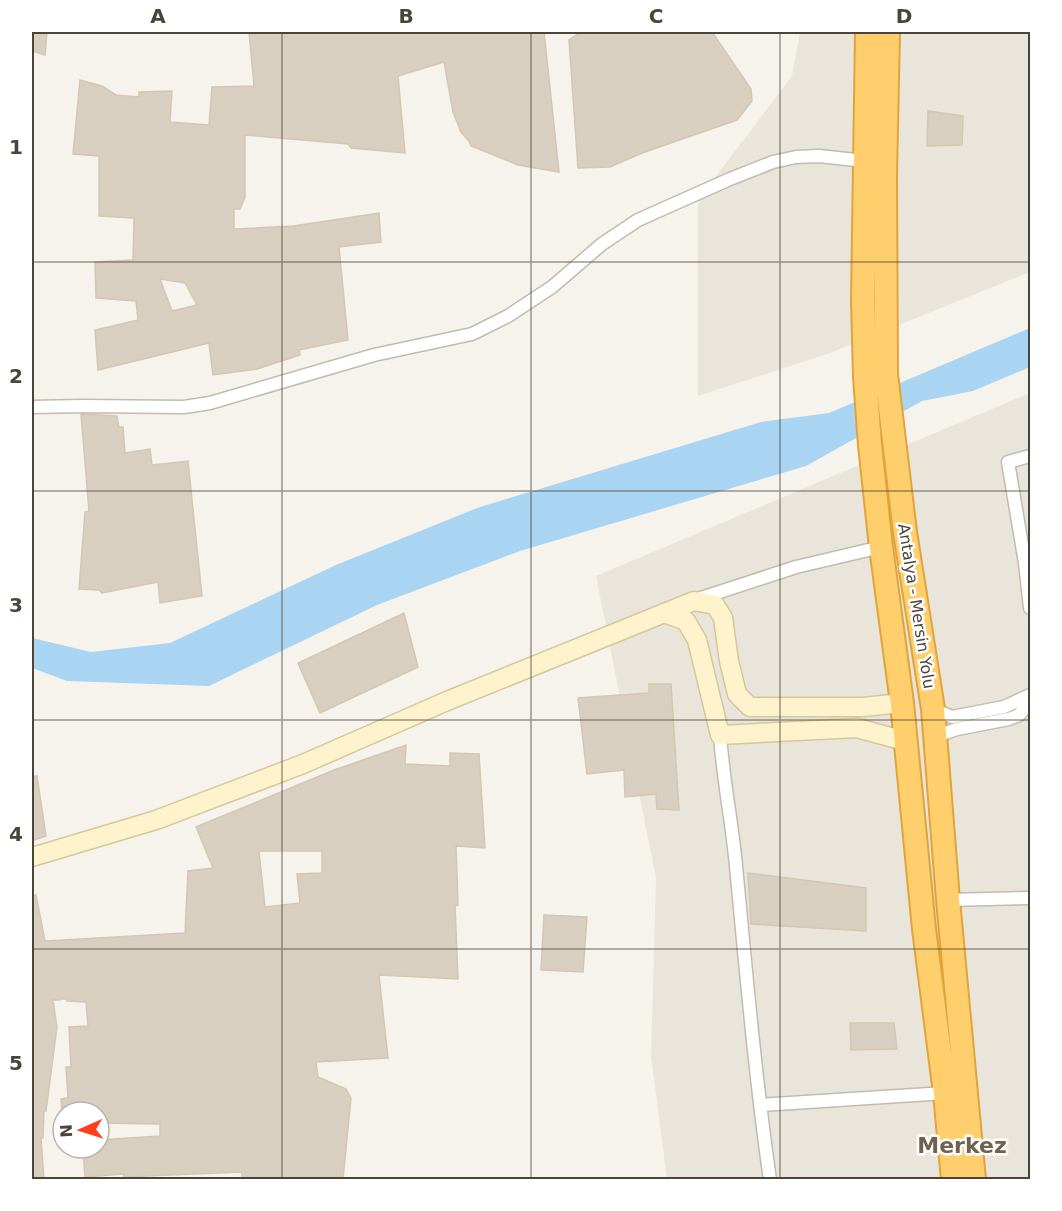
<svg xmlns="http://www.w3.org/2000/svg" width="1062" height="1211" viewBox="0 0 1062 1211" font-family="'DejaVu Sans',sans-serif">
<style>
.residential{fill:#eae5da}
.water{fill:#a9d4f2}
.building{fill:#d8cfc1;stroke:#d3c7b4;stroke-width:1.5;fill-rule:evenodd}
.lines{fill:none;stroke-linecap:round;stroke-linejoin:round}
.street-casing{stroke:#c2bbae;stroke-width:15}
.secondary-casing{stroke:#d6c79b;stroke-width:21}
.highway-casing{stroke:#e0a43c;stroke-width:26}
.street{stroke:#fff;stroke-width:12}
.secondary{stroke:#fff3cd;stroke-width:18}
.highway{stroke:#ffcf6e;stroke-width:22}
.grid{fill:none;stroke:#4b4439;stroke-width:1.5;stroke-opacity:0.55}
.labels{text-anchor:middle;stroke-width:5;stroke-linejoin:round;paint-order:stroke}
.street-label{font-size:16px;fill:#4b4439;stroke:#fff}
.district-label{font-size:22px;font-weight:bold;fill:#6e6250;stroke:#fff}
.neatline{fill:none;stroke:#4b4439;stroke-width:2}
.grid-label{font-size:20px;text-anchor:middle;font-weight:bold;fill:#4b4439}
</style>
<rect width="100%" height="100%" fill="#f6f3ec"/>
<!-- residential -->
<path class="residential" d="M800 32H1030V272L830 353 698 396V200L792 76Z
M1030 393V1179H667L651 1056 656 878 596 576Z"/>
<!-- water -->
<path class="water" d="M1030 328V367L973 391 922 401 806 466 520 551 377 605 209 686 67 681 32 668V638L91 652 170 643 336 565 477 508 761 422 829 413Z"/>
<!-- building -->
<path class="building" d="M32 32H47L45 55 32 51Z
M249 32H544L559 172 518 165 471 146 469 141 461 132 453 112 444 62 398 76 405 153 351 148 348 144 245 135V197L240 209H234V229L293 226 379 213 381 242 339 247 348 340 299 350 300 355 257 369 213 375 209 343 98 370 95 330 138 320 136 301 96 298 95 262 133 260 134 218 99 216V156L73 154 80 80 102 86 116 95 139 97V92L172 91 170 122 209 125 212 87 254 86ZM160 279 185 283 197 305 172 311Z
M581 32H712L751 89 752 101 737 120 642 153 610 167 578 168 569 40Z
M928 111 963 116 962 145 927 146Z
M81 414 117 416 119 427H123L125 453 150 449 152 465 188 461 202 596 160 603 158 582 102 593 99 590 79 589 85 512 89 511Z
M404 613 418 667 320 713 298 663Z
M649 684H671L679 810 657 809 656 794 625 797 624 770 587 774 578 698 649 693Z
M406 745 405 764 450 766V753L479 754 485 848 456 846 458 905 455 906 458 979 379 975 388 1058 316 1062 318 1077 346 1089 351 1098 343 1179H242V1172L124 1177V1174L85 1177 83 1148H99V1140L160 1136V1124L99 1123V1112H62L61 1099 68 1098 66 1067H71L69 1027 88 1026 86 1002 67 1001V999H61L60 1000H53L57 1027 46 1111H44L43 1138H41L44 1179H32V896L36 895 45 941 185 933 188 871 213 868 196 827 334 770ZM259 851H322V873L297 874 300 903 265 907Z
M37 776 46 836 32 841V777Z
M748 873 866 888V931L751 924Z
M544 915 587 917 583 972 541 970Z
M850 1023H894L897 1049 851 1050Z"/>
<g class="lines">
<!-- street casing -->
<g class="street-casing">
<path id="street" d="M32 407 83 406 184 407 210 403 374 355 472 334 508 316 552 287 602 244 638 220 730 179 773 162 796 157 819 156 865 161
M1030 456 1008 462 1025 563 1030 608
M695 600 796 567 881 547
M933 709 952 717 1004 707 1030 695
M720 735C723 779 732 822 736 866 746 971 755 1075 770 1180
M936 736 957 729 1009 719 1019 715 1030 702
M948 900 1030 898
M760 1105 945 1093"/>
</g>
<!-- secondary casing -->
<g class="secondary-casing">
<path id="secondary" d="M664 613 686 621 697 640 720 735 857 728 905 741
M32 857 156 820 303 764 447 701 694 601 715 605 723 618 729 661 737 694 750 707H863L902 703"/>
</g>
<!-- highway casing -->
<g class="highway-casing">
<path id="highway" d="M867 32 863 300 865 377 870 445 881 547 902 703 924 929 945 1093 953 1180
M888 32 885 176 886 374 905 532 933 709 948 900 974 1180"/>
</g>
<!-- street -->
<use href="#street" class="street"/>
<!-- secondary -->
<use href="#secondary" class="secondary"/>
<!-- highway -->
<use href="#highway" class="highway"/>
</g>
<!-- grid -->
<path class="grid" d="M282 32V1180M531 32V1180M780 32V1180M32 262H1030M32 491H1030M32 720H1030M32 949H1030"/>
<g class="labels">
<!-- street labels -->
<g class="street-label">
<text transform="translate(917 606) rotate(81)" y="6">Antalya - Mersin Yolu</text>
</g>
<!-- district labels -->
<g class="district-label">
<text x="962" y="1153">Merkez</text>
</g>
</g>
<!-- border -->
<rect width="1062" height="1211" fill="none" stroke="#ffffff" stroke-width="66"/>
<!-- north arrow -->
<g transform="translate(81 1130) rotate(267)"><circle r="28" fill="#ffffff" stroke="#b7b4b0" stroke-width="1.5"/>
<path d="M0-4.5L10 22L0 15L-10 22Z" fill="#fc3f1d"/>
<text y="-9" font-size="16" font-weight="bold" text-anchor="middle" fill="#4b4439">N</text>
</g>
<rect x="33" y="33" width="996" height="1145" class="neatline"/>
<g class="grid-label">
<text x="158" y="23">A</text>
<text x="406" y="23">B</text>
<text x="656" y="23">C</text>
<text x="904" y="23">D</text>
<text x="16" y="154">1</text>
<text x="16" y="383">2</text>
<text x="16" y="612">3</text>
<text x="16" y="841">4</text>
<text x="16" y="1070">5</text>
</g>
</svg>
